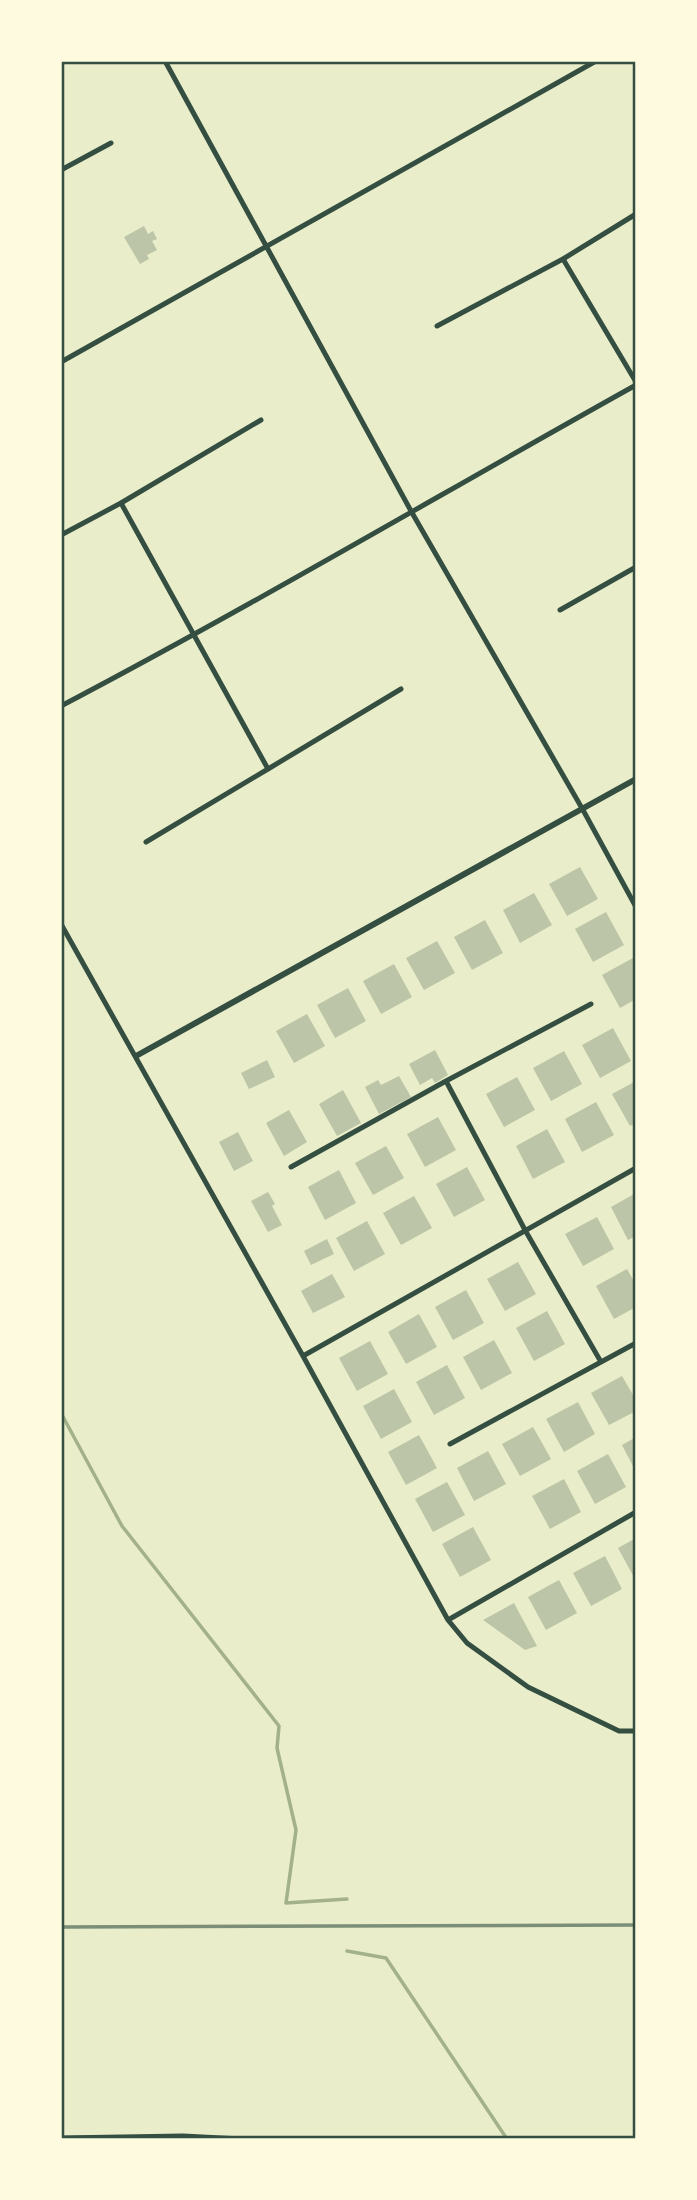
<svg xmlns="http://www.w3.org/2000/svg" width="697" height="2200" viewBox="0 0 697 2200" font-family="'Source Sans 3',sans-serif">
<style>
.lines{fill:none;stroke-linecap:round;stroke-linejoin:round}
.stream{stroke:#a3b18a;stroke-width:3.5}
.building{fill:#bcc5a7}
.minor{stroke:#344e41;stroke-width:5}
.tertiary{stroke:#344e41;stroke-width:6}
.rail{stroke:#7c8e77;stroke-width:3.5}
.neatline{fill:none;stroke:#344e41;stroke-width:2.5}
</style>
<rect width="100%" height="100%" fill="#e9edc9"/>
<g class="lines">
<!-- stream -->
<path class="stream" d="M61 1413 122 1526 279 1726 277 1748 296 1830 286 1903 347 1899
M347 1951 386 1958 507 2139"/>
</g>
<!-- building -->
<path class="building" d="M144 226 148 234 153 231 157 239 152 241 157 250 147 255 149 259 140 264 124 237Z
M580 867 598 899 567 916 549 884Z
M534 893 552 925 520 943 503 910Z
M606 912 624 945 593 962 575 929Z
M485 920 503 953 472 970 454 937Z
M437 941 455 973 424 990 406 958Z
M633 958 636 963V999L620 1008 602 975Z
M394 964 412 997 381 1014 363 981Z
M348 988 366 1021 335 1038 317 1005Z
M307 1014 325 1046 294 1063 276 1031Z
M613 1028 631 1061 600 1078 582 1045Z
M435 1050 448 1075 435 1083 432 1078 420 1085 409 1064Z
M564 1051 582 1084 551 1101 533 1068Z
M267 1060 275 1077 249 1089 241 1073Z
M399 1076 411 1097 379 1114 365 1087 378 1080 381 1085Z
M517 1077 535 1110 504 1127 486 1094Z
M636 1081V1123L630 1126 612 1094Z
M343 1090 361 1123 337 1136 319 1104Z
M596 1102 614 1135 582 1152 565 1119Z
M289 1110 307 1142 284 1156 266 1123Z
M438 1117 456 1150 425 1167 407 1134Z
M547 1129 565 1162 533 1179 516 1146Z
M238 1132 253 1161 234 1171 219 1142Z
M386 1146 404 1178 373 1195 355 1163Z
M467 1167 485 1200 454 1217 436 1184Z
M339 1170 356 1203 325 1220 308 1187Z
M268 1192 275 1204 272 1206 282 1225 268 1232 251 1201Z
M636 1193V1236L628 1240 611 1207Z
M414 1196 432 1228 401 1245 383 1213Z
M597 1217 614 1249 583 1266 565 1234Z
M367 1221 385 1254 354 1271 336 1238Z
M327 1239 334 1254 311 1265 304 1251Z
M518 1262 536 1294 505 1311 487 1279Z
M627 1269 636 1285V1307L614 1319 596 1286Z
M332 1274 345 1297 313 1313 301 1291Z
M466 1290 484 1323 453 1340 435 1307Z
M547 1311 565 1344 534 1361 516 1328Z
M419 1314 437 1347 406 1364 388 1332Z
M494 1340 512 1373 481 1390 463 1357Z
M370 1341 388 1374 357 1391 339 1358Z
M447 1365 465 1398 434 1415 416 1382Z
M622 1376 636 1400V1411L609 1425 591 1393Z
M394 1389 412 1422 381 1439 363 1406Z
M578 1402 595 1434 564 1452 546 1419Z
M533 1427 551 1459 520 1476 502 1444Z
M419 1435 437 1468 406 1485 388 1452Z
M636 1437V1472L622 1445Z
M488 1451 506 1484 474 1501 457 1468Z
M608 1454 626 1487 595 1504 577 1471Z
M564 1479 581 1512 550 1529 532 1496Z
M447 1482 465 1515 433 1532 415 1499Z
M473 1527 491 1560 460 1577 442 1544Z
M636 1538V1581L618 1548Z
M605 1556 622 1589 591 1606 573 1573Z
M559 1580 577 1613 546 1630 528 1597Z
M514 1603 537 1646 525 1650 483 1620Z"/>
<g class="lines">
<!-- minor -->
<path class="minor" d="M165 61 411 511 583 810 636 907
M61 170 111 143
M563 259 636 214
M437 326 563 259 636 382
M61 362 596 61
M121 503 261 420
M61 535 121 503 268 769 146 842
M560 610 636 567
M61 706C255 604 444 492 636 385
M268 769 401 689
M61 924 303 1356 448 1620 467 1643 528 1687 619 1731H636
M446 1081 591 1004
M291 1167 446 1081 525 1230 601 1362 450 1444
M303 1356 636 1168
M601 1362 636 1343
M448 1620 636 1512
M61 2138 183 2136 241 2139"/>
<!-- tertiary -->
<path class="tertiary" d="M136 1056 636 779"/>
<!-- rail -->
<path class="rail" d="M61 1927 636 1925"/>
</g>
<!-- border -->
<rect width="697" height="2200" fill="none" stroke="#fefae0" stroke-width="126"/>
<rect x="63" y="63" width="571" height="2074" class="neatline"/>
</svg>
